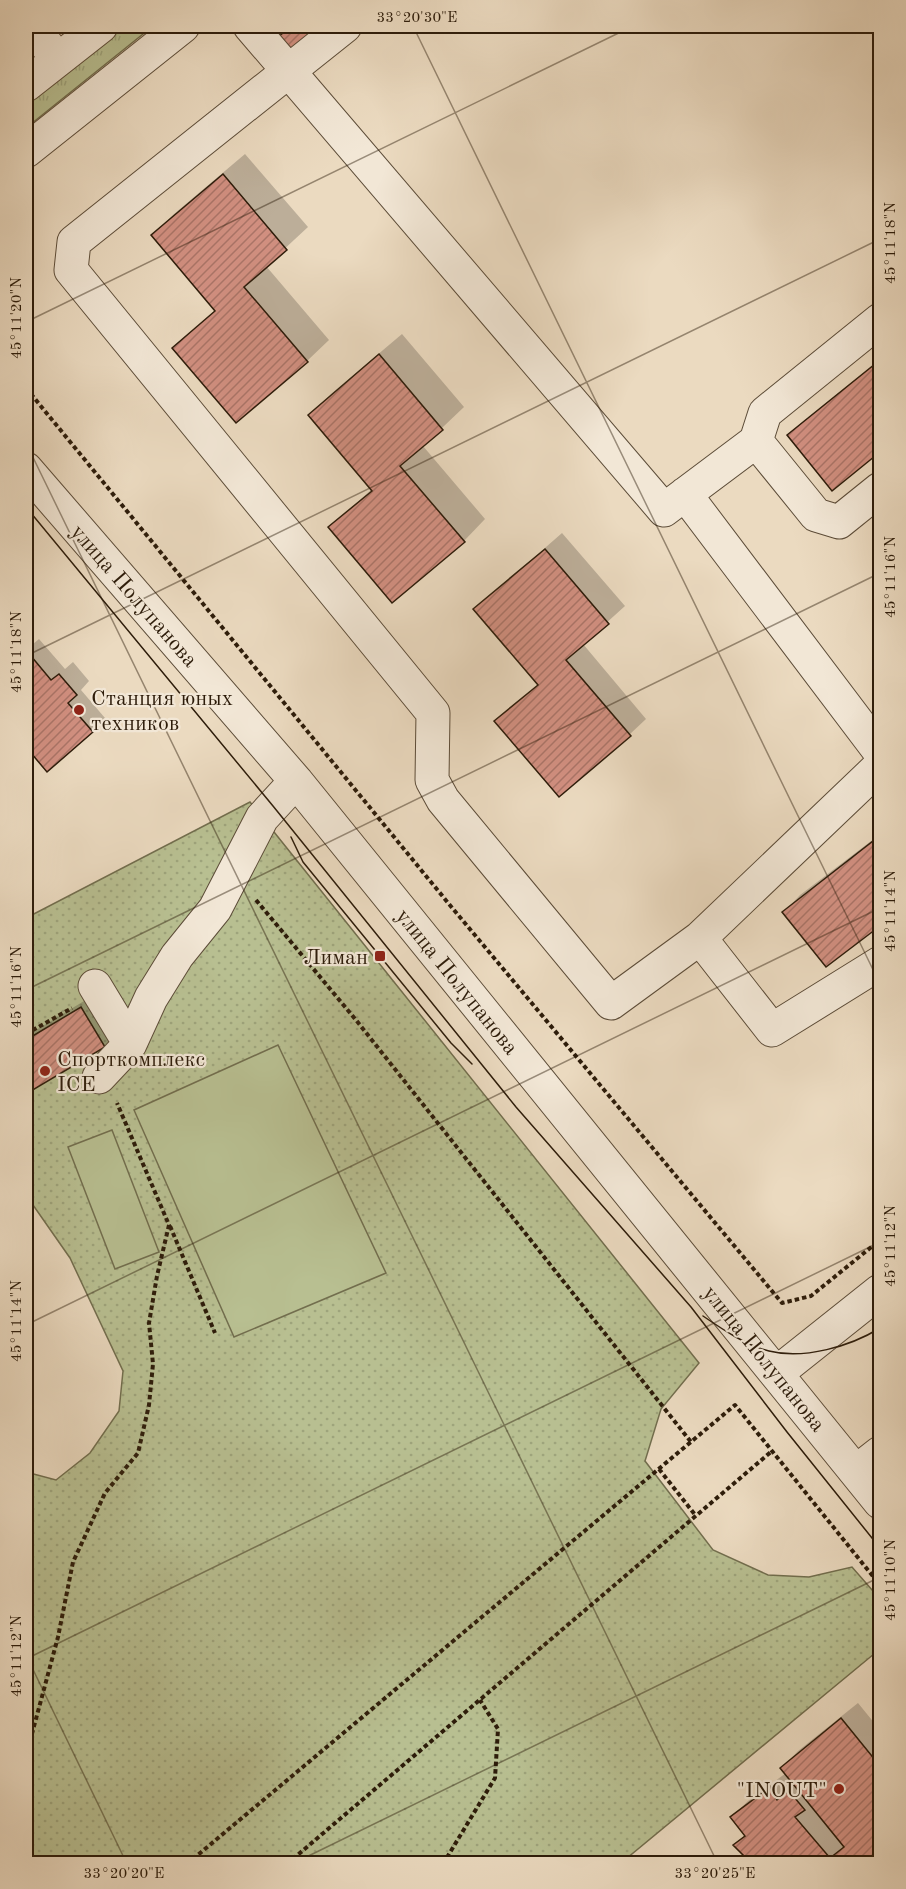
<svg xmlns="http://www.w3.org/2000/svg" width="906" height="1889" viewBox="0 0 906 1889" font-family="'Old Standard TT',serif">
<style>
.grass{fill:url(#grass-tufts);stroke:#726e4e;stroke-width:1.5}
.park{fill:url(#park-dots);stroke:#726e4e;stroke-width:1.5}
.garden{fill:#b8bf91;stroke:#726e4e;stroke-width:1.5}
.shadow{fill:#0003}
.building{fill:url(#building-hatch);stroke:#2d1c0a;stroke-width:1.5}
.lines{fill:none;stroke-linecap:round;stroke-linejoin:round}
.minor-casing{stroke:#5c4c38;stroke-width:35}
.path{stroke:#2d1c0a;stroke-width:4;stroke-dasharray:4.5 3;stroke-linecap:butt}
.minor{stroke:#f2e7d6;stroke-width:33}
.tram{stroke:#2d1c0a;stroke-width:1.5}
.ticks{fill:none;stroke:#2d1c0a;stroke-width:1.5;stroke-opacity:0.45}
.poi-dot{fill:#8f2418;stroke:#f2e7d6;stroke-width:2}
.labels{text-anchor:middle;stroke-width:4.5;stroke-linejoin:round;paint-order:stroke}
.street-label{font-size:22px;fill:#2d1c0a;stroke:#f2e7d6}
.poi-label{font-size:22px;fill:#2d1c0a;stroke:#f2e7d6;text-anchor:start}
.neatline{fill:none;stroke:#2d1c0a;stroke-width:2}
.ticks-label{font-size:15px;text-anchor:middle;fill:#2d1c0a}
</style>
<defs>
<pattern id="grass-tufts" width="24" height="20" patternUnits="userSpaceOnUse" patternTransform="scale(1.5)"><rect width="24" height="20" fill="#b8bf91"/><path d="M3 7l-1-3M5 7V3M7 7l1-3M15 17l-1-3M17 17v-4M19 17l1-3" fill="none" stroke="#9ea47c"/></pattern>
<pattern id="park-dots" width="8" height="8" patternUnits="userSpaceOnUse" patternTransform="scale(1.5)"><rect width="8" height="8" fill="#b8bf91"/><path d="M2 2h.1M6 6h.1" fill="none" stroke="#9ea47c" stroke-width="1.8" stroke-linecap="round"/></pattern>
<pattern id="building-hatch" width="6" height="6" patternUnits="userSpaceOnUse" patternTransform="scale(1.5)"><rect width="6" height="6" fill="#d18f80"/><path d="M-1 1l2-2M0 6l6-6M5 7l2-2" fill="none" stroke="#aa7467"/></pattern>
</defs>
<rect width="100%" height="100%" fill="#ebdac0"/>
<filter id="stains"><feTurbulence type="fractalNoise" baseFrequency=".00333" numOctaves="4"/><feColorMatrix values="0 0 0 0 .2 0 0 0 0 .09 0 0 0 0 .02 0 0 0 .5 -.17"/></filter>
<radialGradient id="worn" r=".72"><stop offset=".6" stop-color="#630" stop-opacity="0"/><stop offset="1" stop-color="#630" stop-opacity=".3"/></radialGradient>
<!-- grass -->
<path class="grass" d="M122 26H153L26 128V103Z"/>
<!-- park -->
<path class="park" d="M250 802 699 1363 661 1409 645 1461 713 1550 768 1575 809 1577 852 1567 880 1599V1649L621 1863H26V1472L56 1480 90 1453 119 1411 123 1371 70 1258 26 1195V918Z"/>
<!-- garden -->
<path class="garden" d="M278 1045 386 1273 234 1337 134 1110Z
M112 1130 159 1252 115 1269 68 1147Z"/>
<!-- shadow -->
<path class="shadow" d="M294 26H319L316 29 285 33Z
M245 154 308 227 266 266 329 340 307 361 174 348 216 309 153 235 174 214Z
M402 334 464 407 423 446 485 519 464 541 330 527 372 489 310 415 331 394Z
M880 359V450L832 489 789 435 802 422Z
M562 533 625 606 583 644 646 719 629 735 496 721 539 684 475 609Z
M39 639 65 669 73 662 89 681 81 690 105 718 47 770 26 745V650Z
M880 827V924L827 965 784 912 800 895 879 835 876 831Z
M94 995 117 1033 104 1046 26 1093V1036Z
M858 1703 880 1730V1864H742L747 1858 735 1845 746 1834 732 1817 748 1801 786 1773 782 1768 798 1751Z"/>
<!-- building -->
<path class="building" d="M293 26H313L317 30 292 50 279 36Z
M223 174 287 250 244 287 308 362 236 423 172 348 215 311 151 235Z
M379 354 443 430 400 466 465 542 392 603 328 527 372 491 308 415Z
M880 360V452L832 491 787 435Z
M545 549 609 624 566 660 631 736 559 797 494 721 538 685 473 609Z
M26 650 51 680 59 674 77 695 68 703 93 732 47 772 26 747Z
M880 826V926L826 967 782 912 878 837 874 831Z
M81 1007 105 1047 26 1094V1040Z
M841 1718 880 1766V1864H741L747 1859 733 1845 745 1836 730 1817 770 1787 777 1800 789 1791 805 1810 795 1817 830 1858 844 1847 780 1768Z"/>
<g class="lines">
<!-- minor casing -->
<g class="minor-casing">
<path id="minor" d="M31 26 58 59
M250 26 664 510 756 441 816 515 839 522 880 489
M345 26 74 242 71 270 433 713 432 780 443 800 611 1003 700 938 880 766
M26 85 101 26
M26 151 183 26
M756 441 765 413 880 320
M26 469 296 781 880 1502
M685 494 880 752
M700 938 772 1030 880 963
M95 986 130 1044 99 1077
M130 1044 151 998 177 956 215 909 262 818 296 781
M777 1373 880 1291
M857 1471 880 1453"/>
</g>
<!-- path -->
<path class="path" d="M26 388 449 904 782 1303 811 1296 880 1240
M256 900 356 1020 691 1442
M26 1034 72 1008
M170 1226 215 1333
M876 1376 880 1372
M659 1469 696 1516
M26 1756 58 1637 73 1562 105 1493 138 1453 149 1405 153 1364 149 1323 157 1276 169 1225 117 1103
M187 1864 735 1405 880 1585
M287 1864 772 1451
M443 1864 495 1778 498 1729 480 1700"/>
<!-- minor -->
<use href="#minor" class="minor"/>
<!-- tram -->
<path class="tram" d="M26 507 273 806 516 1107 691 1307 787 1432 880 1548
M291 837 303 862 451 1043 472 1064
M703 1316C722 1329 747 1346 769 1351 804 1360 851 1346 880 1328"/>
</g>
<!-- ticks -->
<path class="ticks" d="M413 26 880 984M26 322 633 26M26 443 718 1864M26 656 880 239M26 990 880 573M26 1325 880 908M26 1655 127 1864M26 1659 880 1242M292 1864 880 1577"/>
<!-- markers -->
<g class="poi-dot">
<circle cx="79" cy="710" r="6"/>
<rect x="374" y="950" width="12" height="12" rx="3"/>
<circle cx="45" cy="1071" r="6"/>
<circle cx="839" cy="1789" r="6"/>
</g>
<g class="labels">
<!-- street labels -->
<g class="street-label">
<text transform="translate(135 595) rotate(49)" y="8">улица Полупанова</text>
<text transform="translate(458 981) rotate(51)" y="8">улица Полупанова</text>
<text transform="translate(765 1358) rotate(51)" y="8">улица Полупанова</text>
</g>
<!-- poi labels -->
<g class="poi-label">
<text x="91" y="705">Станция юных<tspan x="91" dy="25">техников</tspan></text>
<text x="368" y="964" text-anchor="end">Лиман</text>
<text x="57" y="1066">Спорткомплекс<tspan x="57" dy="25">ICE</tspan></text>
<text x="827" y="1797" text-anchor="end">"INOUT"</text>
</g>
</g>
<!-- margin -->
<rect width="906" height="1889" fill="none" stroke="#ebdac0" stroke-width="66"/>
<rect x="33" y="33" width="840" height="1823" class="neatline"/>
<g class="ticks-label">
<text x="417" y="22">33°20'30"E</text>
<text transform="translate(890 243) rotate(-90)" y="5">45°11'18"N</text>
<text transform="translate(16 318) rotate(-90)" y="5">45°11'20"N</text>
<text transform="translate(890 577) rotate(-90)" y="5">45°11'16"N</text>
<text transform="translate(16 652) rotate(-90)" y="5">45°11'18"N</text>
<text transform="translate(890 911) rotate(-90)" y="5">45°11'14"N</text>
<text transform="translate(16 987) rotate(-90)" y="5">45°11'16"N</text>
<text transform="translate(890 1246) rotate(-90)" y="5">45°11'12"N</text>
<text transform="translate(16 1321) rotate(-90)" y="5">45°11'14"N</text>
<text transform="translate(890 1580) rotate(-90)" y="5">45°11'10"N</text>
<text transform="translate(16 1656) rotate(-90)" y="5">45°11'12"N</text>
<text x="124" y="1878">33°20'20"E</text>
<text x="715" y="1878">33°20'25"E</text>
</g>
<rect width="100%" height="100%" filter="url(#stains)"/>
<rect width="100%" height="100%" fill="url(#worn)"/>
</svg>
